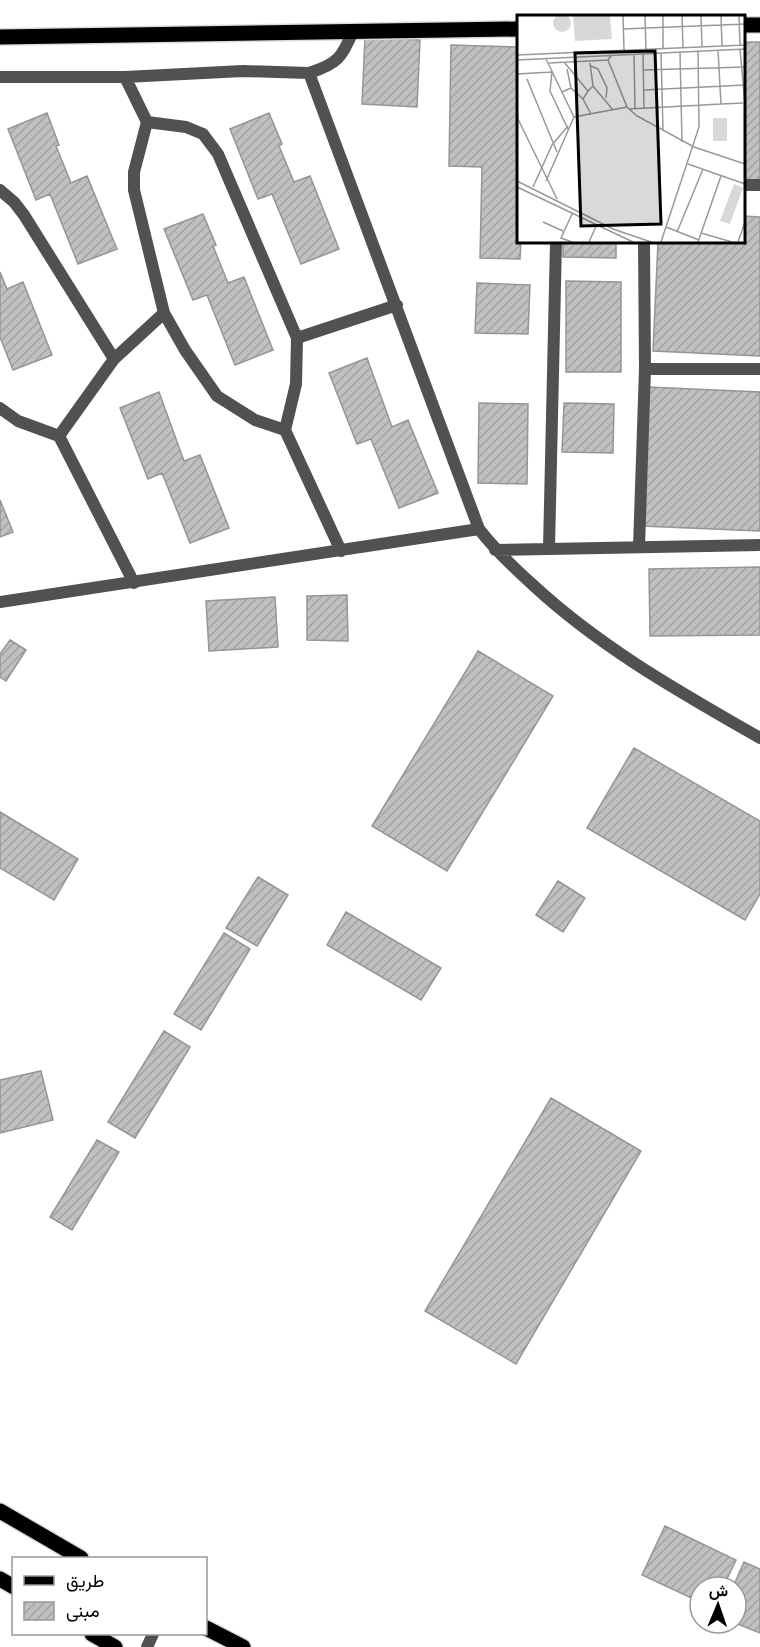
<svg xmlns="http://www.w3.org/2000/svg" width="760" height="1647" viewBox="0 0 760 1647" font-family="'Fira Sans',Vazirmatn,sans-serif">
<style>
.building{fill:url(#building-hatch);stroke:#959595;stroke-width:1.5}
.lines{fill:none;stroke-linecap:round;stroke-linejoin:round}
.primary-casing{stroke:#dbdbdb;stroke-width:18}
.minor{stroke:#515151;stroke-width:12}
.primary{stroke:#000;stroke-width:15}
.inset-road{fill:none;stroke:#999;stroke-width:1.5}
.view{fill:#000;fill-opacity:0.15;stroke:#000;stroke-width:3}
.inset-edge{fill:none;stroke:#000;stroke-width:3}
</style>
<defs>
<pattern id="building-hatch" width="6" height="6" patternUnits="userSpaceOnUse" patternTransform="scale(1.5)"><rect width="6" height="6" fill="#c0c0c0"/><path d="M-1 1l2-2M0 6l6-6M5 7l2-2" fill="none" stroke="#a3a3a3"/></pattern>
</defs>
<rect width="100%" height="100%" fill="#fff"/>
<!-- building -->
<path class="building" d="M365 37 420 40 417 107 362 104Z
M744 42H760V181L744 180Z
M451 45 518 47V242H521L520 259 480 258 482 167 449 166Z
M47 113 59 145 56 146 71 183 87 176 117 249 78 264 50 194 36 200 8 129Z
M269 113 282 144 279 146 294 182 310 176 339 249 301 264 272 194 258 199 230 129Z
M203 214 216 245 213 246 228 283 244 277 273 350 235 365 207 295 193 300 164 229Z
M744 216 760 217V356L653 351 658 242H744Z
M563 242H616V258L563 257Z
M0 272 7 289 23 282 52 355 13 370 0 337Z
M566 281 621 282V372H566Z
M477 283 530 285 528 334 475 333Z
M367 358 392 427 408 420 438 493 399 508 371 439 357 444 329 373Z
M648 387 760 392V531L642 526Z
M159 392 184 461 200 455 229 528 190 543 162 473 148 479 120 408Z
M479 403 528 404 527 484 478 483Z
M564 403 614 404 613 453 562 452Z
M0 500 13 532 0 537Z
M760 567V635L650 636 649 569Z
M347 595 348 641 307 640V596Z
M275 597 278 647 209 651 206 601Z
M10 640 26 650 6 681 0 677V654Z
M478 651 553 696 447 871 372 826Z
M634 748 760 821V894L745 920 587 828Z
M0 812 78 859 54 900 0 868Z
M258 877 288 895 257 946 226 928Z
M558 881 585 898 563 932 536 915Z
M346 912 441 968 421 1000 327 945Z
M224 933 250 949 201 1030 174 1014Z
M164 1031 190 1047 135 1138 108 1122Z
M41 1071 53 1120 0 1133V1080Z
M551 1098 641 1151 516 1364 425 1311Z
M97 1140 119 1152 72 1230 50 1217Z
M665 1526 736 1560 723 1587H700V1602L642 1575Z
M744 1562 760 1569V1633L735 1623 736 1587H733Z"/>
<g class="lines">
<!-- primary casing -->
<g class="primary-casing">
<path id="primary" d="M744 25H760
M0 37 518 29
M0 1511 81 1558
M0 1579 14 1587
M206 1628 243 1647
M92 1634 115 1647"/>
</g>
<!-- minor -->
<path class="minor" d="M353 31C342 58 337 64 309 73L479 529C495 550 513 567 533 585 601 648 680 692 760 738
M0 77H125L243 71 309 73
M125 77 147 122 134 172V190L164 313
M147 122 186 127 203 134 218 154 297 338 296 384 285 430
M744 185H760
M0 190 14 202 24 215 114 359 59 436 134 583
M297 338 397 305
M114 359 164 313 185 350 217 396 255 420 285 430 341 551
M645 369H760
M0 408 18 421 59 436
M639 547 645 369 644 242
M549 548 556 242
M495 550 760 545
M0 602 479 529
M147 1647 153 1634"/>
<!-- primary -->
<use href="#primary" class="primary"/>
</g>
<!-- overview -->
<g transform="translate(517 15)">
<rect width="228" height="228" fill="#fff"/>
<path d="M56 1H93L95 24 58 26ZM196 103H210V126H196Z" fill="#d8d8d8"/>
<path d="M36 8a9 9 0 1 1 18 0a9 9 0 1 1-18 0ZM217 169 226 173 213 209 203 206Z" fill="#d8d8d8"/>
<path class="inset-road" d="M106 1 107 35M128 1 129 34M146 1V33M165 1 166 32M184 1 185 31M204 1 205 31M222 1 223 30M106 14 228 9M223 34 228 88M163 37 165 127M144 38 146 115M117 39 118 94M126 39 127 94M0 40 228 30M95 40 91 45 110 92 120 101 177 132 228 149M29 44 57 102M0 45 228 34M47 47 71 76 66 84 74 99M32 48 91 45M73 48 76 71M74 51 81 54 90 73 89 83M50 54 54 73M126 55 228 52M0 59 35 57 33 76 51 114M10 64 40 137M127 75 228 70M71 76 76 71 96 95M45 77 54 73 66 84M204 89 226 88M112 94 204 89 201 35M0 102 40 184M171 149 228 169M0 166 96 214 134 227M29 166 57 102 110 92M0 172 116 227M16 172 35 130 51 111M55 199 44 223 55 227M26 207 46 216M149 212 182 225M160 217 186 154M184 218 215 227M72 227 80 209M144 227 182 112 181 36M181 227 204 161M221 227 228 207"/>
<path class="view" d="M138 36 144 209 64 211 58 38Z"/>
<rect width="228" height="228" class="inset-edge"/>
</g>
<!-- legend -->
<rect x="12" y="1557" width="195" height="78" fill="#ffffff" stroke="#999999" stroke-width="1.5"/>
<rect x="24" y="1576" width="30" height="9" fill="#000000" stroke="#999999" stroke-width="1.5"/>
<text x="66" y="1587" font-size="18" fill="#000000">طريق</text>
<rect x="24" y="1602" width="30" height="18" fill="url(#building-hatch)" stroke="#999999" stroke-width="1.5"/>
<text x="66" y="1617" font-size="18" fill="#000000">مبنى</text>
<!-- north arrow -->
<g transform="translate(718 1605) rotate(2)"><circle r="28" fill="#ffffff" stroke="#999999" stroke-width="1.5"/>
<path d="M0-4.5L10 22L0 15L-10 22Z" fill="#000000"/>
<text y="-9" font-size="16" font-weight="bold" text-anchor="middle" fill="#000000">ش</text>
</g>
</svg>
